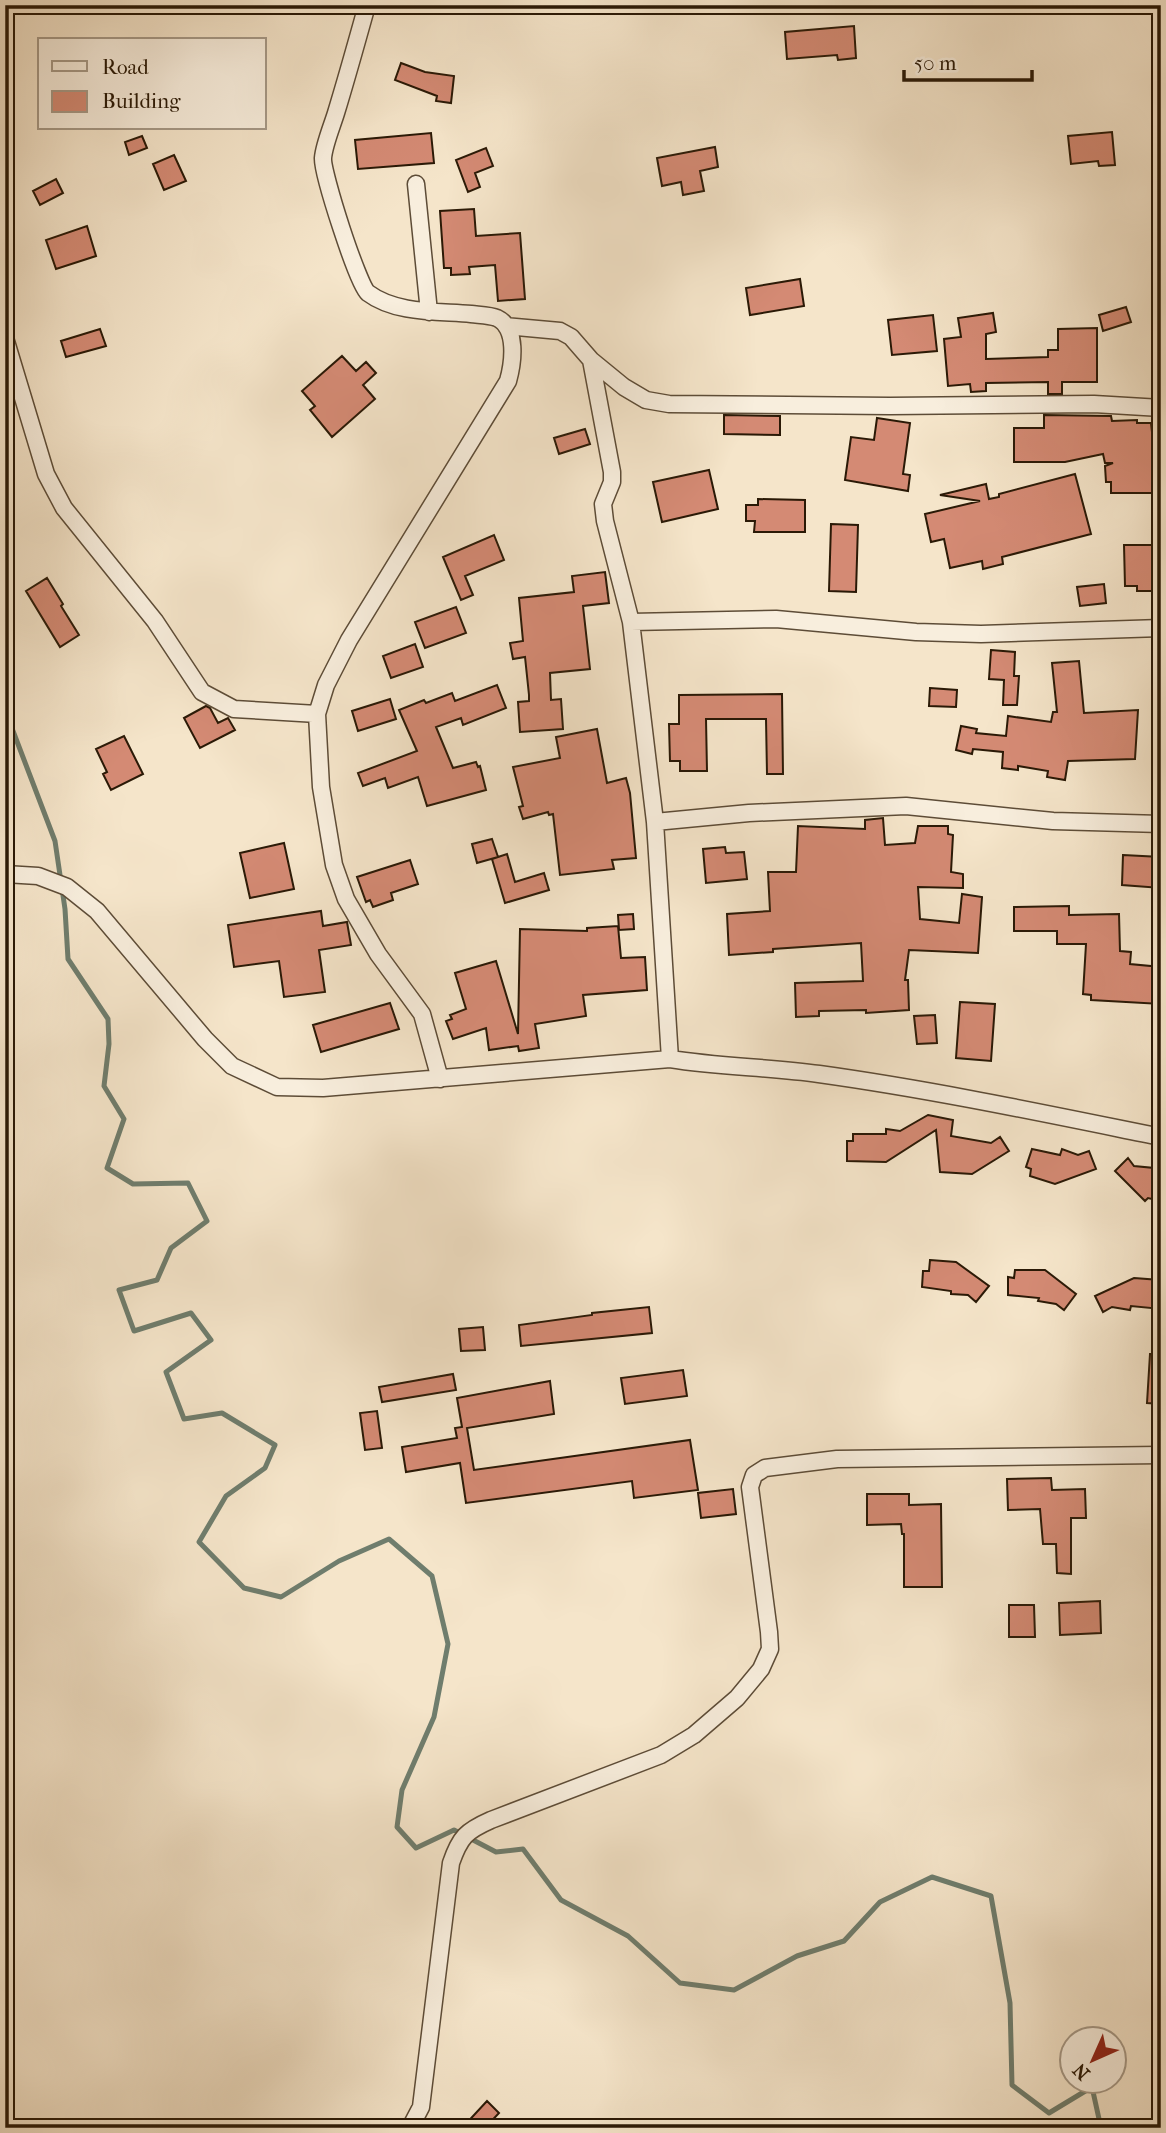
<svg xmlns="http://www.w3.org/2000/svg" width="1166" height="2133" viewBox="0 0 1166 2133" font-family="'IM FELL French Canon',serif">
<style>
.lines{fill:none;stroke-linecap:round;stroke-linejoin:round}
.stream{stroke:#6f7d6d;stroke-width:5}
.building{fill:#d48a74;stroke:#2a1906;stroke-width:2}
.minor-casing{stroke:#5d4c37;stroke-width:19}
.minor{stroke:#f8eedd;stroke-width:16}
</style>
<rect width="100%" height="100%" fill="#f5e5ca"/>
<filter id="stains"><feTurbulence type="fractalNoise" baseFrequency=".00286" numOctaves="4"/><feColorMatrix values="0 0 0 0 .2 0 0 0 0 .09 0 0 0 0 .02 0 0 0 .5 -.17"/></filter>
<radialGradient id="worn" r=".72"><stop offset=".6" stop-color="#630" stop-opacity="0"/><stop offset="1" stop-color="#630" stop-opacity=".3"/></radialGradient>
<g class="lines">
<!-- stream -->
<path class="stream" d="M5 710 55 841 65 909 68 959 108 1019 109 1044 104 1086 124 1119 107 1168 133 1184 188 1183 207 1221 171 1248 157 1280 119 1290 134 1331 191 1313 211 1340 166 1372 184 1419 222 1413 275 1445 265 1468 226 1496 199 1542 244 1588 281 1597 339 1561 389 1539 432 1576 448 1644 434 1717 402 1790 397 1827 416 1848 454 1830 496 1852 523 1849 561 1900 628 1936 680 1983 734 1990 797 1956 844 1941 880 1902 932 1877 991 1896 1010 2003 1012 2085 1049 2113 1092 2087 1101 2128"/>
</g>
<!-- building -->
<path class="building" d="M854 26 856 58 838 60 837 55 787 59 785 32Z
M401 63 425 72 454 76 451 103 436 101 437 96 395 80Z
M1112 132 1115 165 1099 166 1098 161 1071 164 1068 136Z
M431 133 434 163 358 169 355 140Z
M142 136 147 148 129 155 125 142Z
M715 147 718 167 700 171 704 191 683 195 681 182 662 186 657 158Z
M486 148 493 166 475 173 480 187 468 192 456 160Z
M174 155 186 181 164 190 153 164Z
M56 179 63 193 40 205 33 191Z
M474 209 476 236 520 233 525 299 498 301 495 265 469 267 470 274 451 275V268H444L440 211Z
M87 226 96 256 56 269 46 240Z
M800 279 804 306 750 315 746 288Z
M1126 307 1131 322 1103 331 1099 315Z
M993 313 996 332 986 334V359L1048 357V350H1058V329L1097 328V382H1062V394H1048V382L986 383V391L971 392 970 384 948 386 944 339 961 337 958 318Z
M933 315 937 351 892 355 888 320Z
M100 329 106 346 66 357 61 341Z
M342 356 356 371 366 362 376 373 363 385 375 399 332 437 310 410 315 406 302 391Z
M724 415 780 416V435L724 434Z
M1044 415 1111 416 1112 421 1137 420V423H1151L1155 460H1161V493H1111V482H1106L1105 466 1113 463H1105L1103 454 1065 462H1014V428H1044Z
M877 418 910 423 903 474 910 475 908 491 845 480 851 437 874 440Z
M585 429 590 444 559 454 554 438Z
M709 470 718 509 662 522 653 482Z
M1075 474 1091 534 1002 557 1003 564 983 569 982 561 950 568 944 539 931 542 925 514 980 501 940 495 986 484 989 499 999 497V494Z
M758 499 805 500V532H754L755 521H746V505H758Z
M831 524 858 525 856 592 829 591Z
M494 535 504 560 465 576 473 595 461 600 443 557Z
M1124 545H1161V585H1157V591H1137V586H1125Z
M605 572 609 603 583 606 590 669 550 673 551 700 561 699 563 729 520 732 518 702 529 701V695L525 657 513 659 510 643 523 641 519 598 574 592 572 576Z
M47 578 63 604 61 606 79 635 60 647 26 591Z
M1104 584 1106 603 1080 606 1077 587Z
M456 607 466 633 425 648 415 622Z
M415 644 423 667 391 678 383 656Z
M991 650 1015 652 1014 676H1019L1017 705H1003L1004 680 989 679Z
M1079 661 1084 713 1138 710 1135 759 1068 761 1065 780 1047 777 1048 771 1018 766V770L1002 768 1003 752 973 749 972 754 956 750 961 726 977 729 976 733 1006 736 1008 716 1051 722 1053 712H1057L1052 663Z
M497 685 506 708 463 725 461 718 436 727 453 768 476 762 478 767 480 766 486 790 427 806 418 777 388 788 385 778 363 786 358 773 417 751 399 710 424 700 426 703 452 693 455 701Z
M930 688 957 690 956 707 929 706Z
M782 694 783 774H767L766 719H706L707 771H680V761H670L669 724H679V695Z
M390 699 396 719 358 731 352 711Z
M206 706 210 708 218 723 228 718 235 730 200 748 184 718Z
M597 729 607 783 626 778 630 793 636 858 612 860 614 869 560 875 553 814 549 815 548 812 523 819 519 807 523 806 513 767 560 758 556 737Z
M124 736 143 774 111 790 103 774 107 772 96 749Z
M883 818 885 845 915 843 918 826H948V834L953 835 951 872 963 874V888L918 887 920 919 959 923 962 894 982 897 978 953 909 950 905 980H908L909 1010 866 1013V1010L819 1011V1016L796 1017 795 983 863 981 861 943 773 949V952L729 955 727 914 770 911 768 872H796L798 826 865 829V820Z
M492 839 498 857 477 863 472 844Z
M284 843 294 889 250 898 240 853Z
M725 847 726 853 744 852 747 879 706 883 703 849Z
M507 854 515 882 544 873 549 890 505 903 492 859Z
M1123 855 1161 857V888L1122 885Z
M410 860 418 884 391 893 393 900 373 907 370 900 366 902 357 877Z
M1069 906V915L1119 914 1120 951 1131 952 1130 964 1161 967V1004L1091 1000V995L1083 994 1086 944H1057V931H1014V907Z
M321 911 323 926 347 922 351 945 319 950 325 992 284 997 279 961 234 967 228 925Z
M633 914 634 929 619 930 618 915Z
M618 926 621 958 645 957 647 990 583 995 586 1016 535 1024 539 1048 519 1051 518 1046 489 1050 486 1028 453 1039 446 1021 452 1019 450 1015 466 1009 455 973 496 961 518 1034 520 929 587 931V928Z
M960 1002 995 1004 991 1061 956 1058Z
M390 1003 399 1029 321 1052 313 1025Z
M935 1015 937 1043 917 1044 914 1016Z
M928 1115 953 1120 951 1136 991 1143 1000 1137 1009 1151 972 1174 940 1172 936 1130 886 1162 847 1161V1141H853V1134H886V1129L900 1131Z
M1032 1149 1060 1155 1062 1149 1078 1155 1089 1151 1096 1169 1055 1184 1030 1176 1031 1169 1026 1167Z
M1128 1158 1134 1166 1154 1168 1153 1172 1161 1173V1201L1148 1198 1145 1201 1115 1171Z
M930 1260 956 1262 989 1286 976 1302 968 1295 951 1294V1291L922 1287 923 1271H929Z
M1015 1270H1045L1076 1294 1064 1310 1056 1304 1038 1301 1039 1298 1008 1295V1277L1014 1278Z
M1134 1278 1160 1280 1159 1289 1161 1290V1309L1131 1306 1130 1310 1112 1307 1103 1312 1095 1296Z
M649 1307 652 1333 521 1346 519 1325 592 1315V1313Z
M483 1327 485 1350 461 1351 459 1329Z
M1150 1354H1161V1404L1147 1403Z
M683 1370 687 1396 625 1404 621 1378Z
M453 1374 456 1390 382 1402 379 1387Z
M550 1381 554 1414 467 1428 474 1470 690 1440 698 1490 634 1498 632 1481 466 1503 460 1463 406 1472 402 1447 457 1438 455 1428 462 1427 457 1398Z
M377 1411 382 1448 365 1450 360 1413Z
M1051 1478 1052 1490 1085 1489 1086 1518H1071V1574L1057 1573 1056 1544H1043L1040 1509 1008 1510 1007 1479Z
M733 1489 736 1514 701 1518 698 1493Z
M867 1494H909V1505L941 1504 942 1587H904V1534H902L901 1524 867 1525Z
M1100 1601 1101 1633 1060 1635 1059 1603Z
M1009 1605H1034L1035 1637H1009Z
M487 2101 499 2113 485 2128H462Z"/>
<g class="lines">
<!-- minor casing -->
<g class="minor-casing">
<path id="minor" d="M367 5C357 41 347 77 336 113 332 126 324 145 323 158 322 173 358 285 368 293 396 314 439 311 471 314 479 315 490 315 497 318 518 328 513 363 508 381L349 640 326 685 317 714 321 787 334 865 346 899 378 954 422 1014 440 1079
M416 184 429 312
M506 326 560 331 571 337 591 360 624 387 646 400 669 404 890 406 1094 404 1161 408
M5 338 46 474 64 508 155 621 202 692 234 709 317 714
M591 360 612 472V482L603 504 605 521 631 622 655 822 670 1059
M631 622 776 619 916 632 981 634 1161 628
M655 822 749 813 906 806 1053 821 1161 824
M5 874 38 876 67 887 97 911 205 1039 232 1066 277 1087 323 1088 670 1059C720 1067 770 1067 819 1074 934 1090 1047 1114 1161 1137
M410 2128 421 2107 451 1863C460 1837 466 1831 491 1820L661 1755 694 1735 737 1698 761 1669 770 1649 769 1632 750 1487 754 1475 765 1468 837 1459 1161 1455"/>
</g>
<!-- minor -->
<use href="#minor" class="minor"/>
</g>
<!-- margin -->
<rect width="1166" height="2133" fill="none" stroke="#f5e5ca" stroke-width="28"/>
<rect x="7" y="7" width="1152" height="2119" fill="none" stroke="#2a1906" stroke-width="3.5"/>
<rect x="14" y="14" width="1138" height="2105" fill="none" stroke="#2a1906" stroke-width="2"/>
<!-- legend -->
<rect x="38" y="38" width="228" height="91" fill="#f8eedd" stroke="#a69987" stroke-width="2"/>
<rect x="52" y="61" width="35" height="10" fill="#f8eedd" stroke="#a69987" stroke-width="2"/>
<text x="102" y="74" font-size="21" fill="#2a1906">Road</text>
<rect x="52" y="91" width="35" height="21" fill="#d48a74" stroke="#a69987" stroke-width="2"/>
<text x="102" y="108" font-size="21" fill="#2a1906">Building</text>
<!-- north arrow -->
<g transform="translate(1093 2060) rotate(225)"><circle r="33" fill="#f8eedd" stroke="#a69987" stroke-width="2"/>
<path d="M0-5L12 26L0 18L-12 26Z" fill="#8f2418"/>
<text y="-10" font-size="19" font-weight="bold" text-anchor="middle" fill="#2a1906">N</text>
</g>
<!-- scale -->
<path d="M904 70v10h128v-10" fill="none" stroke="#2a1906" stroke-width="3.5"/>
<text x="914" y="70" font-size="21" fill="#2a1906" stroke="#f8eedd" stroke-width="5" paint-order="stroke">50 m</text>
<rect width="100%" height="100%" filter="url(#stains)"/>
<rect width="100%" height="100%" fill="url(#worn)"/>
</svg>
